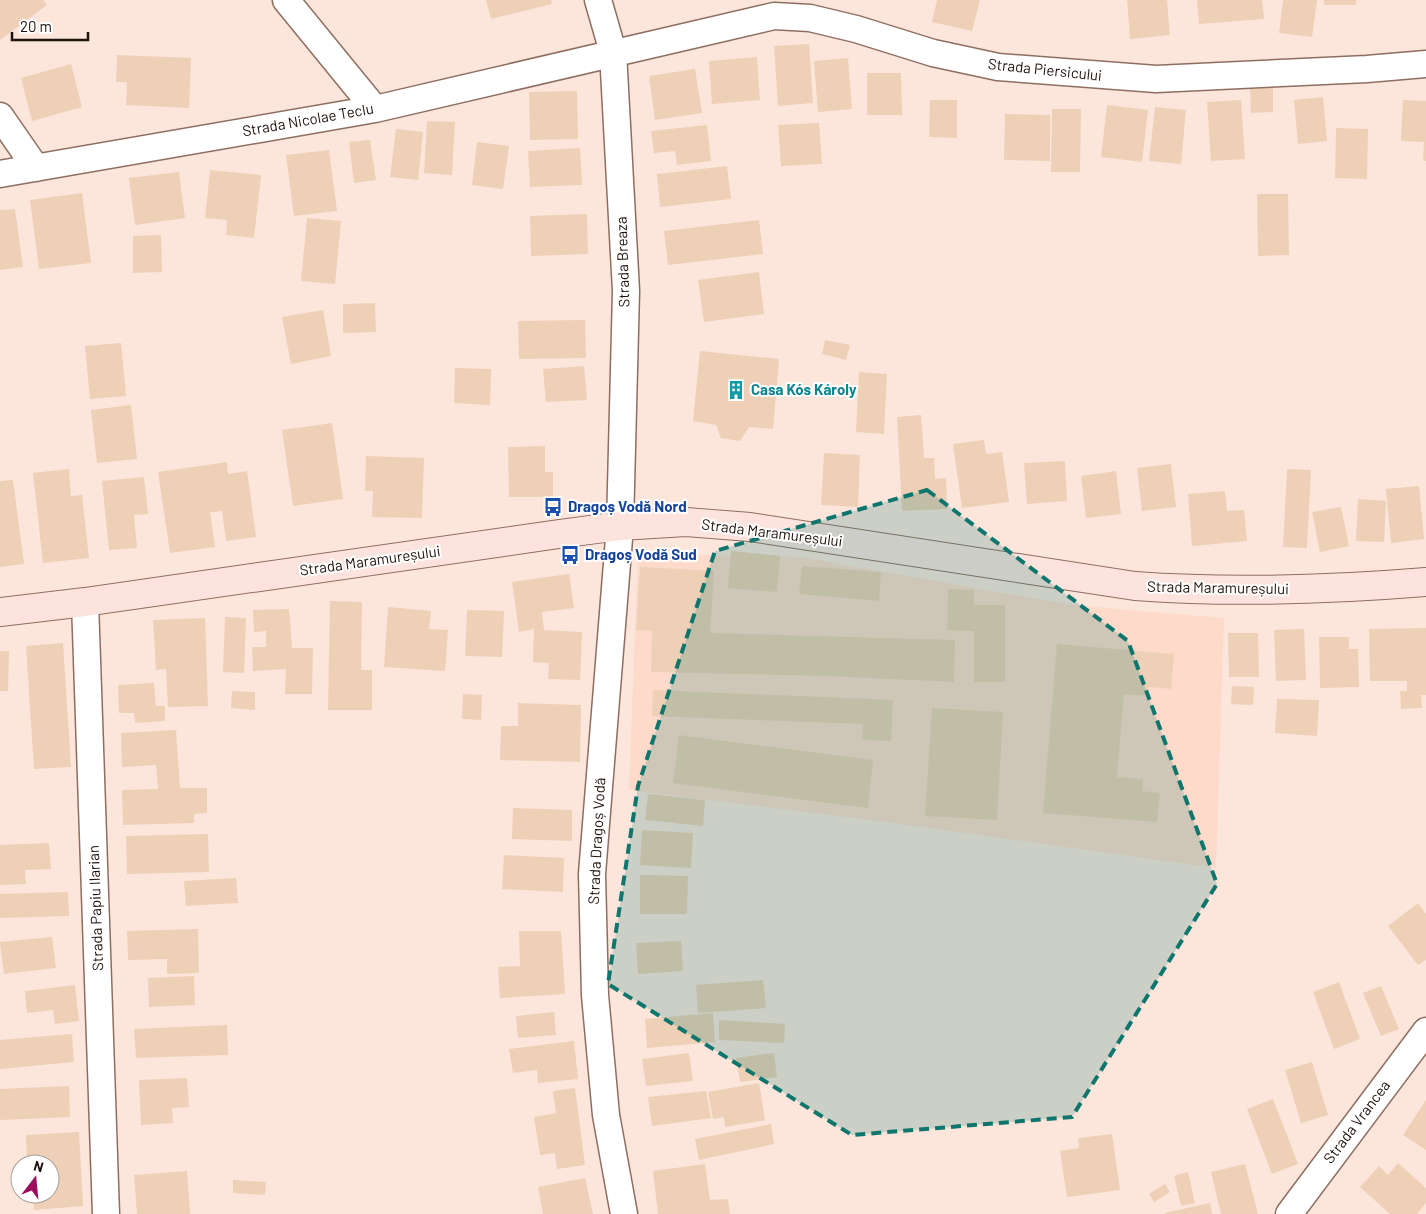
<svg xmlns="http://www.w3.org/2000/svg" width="1426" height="1214" viewBox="0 0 1426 1214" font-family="Barlow,sans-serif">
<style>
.built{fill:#fedaca}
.building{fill:#eed0b7}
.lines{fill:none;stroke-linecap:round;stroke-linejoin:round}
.street-casing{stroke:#8f6e60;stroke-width:29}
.secondary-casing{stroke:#8f6e60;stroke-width:30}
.street{stroke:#fff;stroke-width:26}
.secondary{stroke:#fde3de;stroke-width:28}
.marked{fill:#0f766e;fill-opacity:0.2;stroke:#0f766e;stroke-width:4;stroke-dasharray:10 6;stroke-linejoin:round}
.labels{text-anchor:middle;stroke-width:4;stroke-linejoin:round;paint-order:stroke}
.street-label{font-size:15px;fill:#1f120d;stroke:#fff}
.culture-label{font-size:15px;font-weight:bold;fill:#0d838f;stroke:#fff;text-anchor:start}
.transit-label{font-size:15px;font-weight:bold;fill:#164399;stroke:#fff;text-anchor:start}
</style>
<rect width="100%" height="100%" fill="#fce5db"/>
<!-- built -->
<path class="built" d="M638 554 800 557 1071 605 1224 618 1216 868 887 822 629 790Z"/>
<!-- building -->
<path class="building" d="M0 0H43L47 5 0 40Z
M486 0H551L552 4 491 19Z
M937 0H980L972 31 932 22Z
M1127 0H1167L1170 35 1130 39Z
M1197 0H1262L1264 19 1199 24Z
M1283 0H1317L1312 37 1279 33Z
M1324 0H1356V5H1324Z
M809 44 813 103 778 106 774 46Z
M117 55 191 58 189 108 126 105 127 82H116Z
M757 57 760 100 712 104 709 61Z
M848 58 852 109 818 112 814 61Z
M71 64 82 107 32 121 21 78Z
M695 69 702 113 655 120 649 76Z
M867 73H901L902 115H867Z
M1273 88V112L1251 113 1250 89Z
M577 91 578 139 530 140 529 92Z
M1323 97 1327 141 1298 144 1294 100Z
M930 100H957V138L929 137Z
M1241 100 1245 159 1211 161 1207 102Z
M1403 100 1426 101V161H1423L1424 142 1401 141Z
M1107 105 1148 110 1142 162 1101 157Z
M1155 107 1186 110 1181 164 1149 161Z
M1052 109H1081L1080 172H1051Z
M1005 114 1050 115V161L1004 160Z
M427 121 455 122 452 175 424 173Z
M819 123 822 164 781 166 778 125Z
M707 125 711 161 677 165 675 151 654 153 651 131Z
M1336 128 1368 129 1367 179 1335 178Z
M396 129 423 132 418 180 390 177Z
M370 140 376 180 354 183 349 142Z
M477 142 509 146 503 189 472 185Z
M580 148 582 185 530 187 528 151Z
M329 150 337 211 294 216 286 155Z
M727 166 731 199 660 207 657 174Z
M210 170 261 175 254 238 226 235 227 220 205 218Z
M179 172 185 218 135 225 129 178Z
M82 193 91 263 39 269 30 200Z
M1257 194H1288L1289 255 1258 256Z
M15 209 23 267 0 270V210Z
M587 214 588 254 531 256 530 216Z
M307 218 341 221 335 284 301 281Z
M759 220 763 254 668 265 664 231Z
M161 235 162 272 133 273V236Z
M759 272 764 314 704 322 698 280Z
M375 303 376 332 343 333V304Z
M323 310 331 356 291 364 282 317Z
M585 320 586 358 519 359 518 321Z
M825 340 850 345 846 360 822 354Z
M121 343 126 396 90 399 85 346Z
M700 351 779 359 773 429 749 427 740 441 721 438 716 425 693 421Z
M584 366 587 400 546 402 543 369Z
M455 368 491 369 490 405 454 403Z
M859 372 887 374 884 434 856 432Z
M131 405 137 459 97 463 91 410Z
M921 415 924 458H934L935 479 946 478 947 509 902 511 897 417Z
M332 423 343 499 293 506 282 430Z
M984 440 986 454 1002 452 1009 502 962 508 953 444Z
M545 446V472H553V497H509L508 447Z
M824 453 860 455 858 507 821 505Z
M366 456 424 458 422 518 372 517 373 491H365Z
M1065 461 1067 501 1027 504 1024 463Z
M227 462 228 474 247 471 256 537 226 541 222 511 210 512 215 547 170 553 158 472Z
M1171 464 1176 507 1142 511 1137 468Z
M69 469 71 496 82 495 89 558 43 563 33 473Z
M1287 469 1311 470 1307 548 1283 547Z
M1116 471 1121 514 1086 518 1081 476Z
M144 477 148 514 134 515 137 548 109 550 102 481Z
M13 480 24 564 0 567V481Z
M1419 486 1424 539 1391 543 1386 489Z
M1225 491 1227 511 1244 510 1247 541 1192 546 1188 494Z
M1358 499 1386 501 1384 542 1356 541Z
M1341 507 1349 546 1320 552 1312 512Z
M731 551 780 556 777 592 728 588Z
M802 566 881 572 879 601 799 594Z
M640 567 714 571 710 633 955 640 954 682 828 676 651 672 652 631 636 630Z
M569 574 574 608 542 612 544 630 582 632 580 680 548 679 549 663 533 662 534 629 519 632 512 582Z
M948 589 974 590V605H1005V682H974V631L947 630Z
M330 601 362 602 361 670H372V710H328Z
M388 607 431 611 429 629 448 630 445 671 384 667Z
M289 609 292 648H313L312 694H285L286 669 253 671 252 647H266V631L254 632 253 610Z
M467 610 504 611 502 657 465 656Z
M225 617 246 618 244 673 223 672Z
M205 618 208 706 168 707 166 669 156 670 153 620Z
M1426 628V695H1421L1422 708 1401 709 1400 691H1407V681H1370L1369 629Z
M1304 629 1306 680 1276 681 1274 630Z
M1228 633H1258L1259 677H1229Z
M1319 637H1349V649H1358L1359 687 1320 688Z
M63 643 71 767 34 769 26 646Z
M1057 644 1174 654 1171 689 1149 687 1148 696 1124 694 1117 777 1143 779 1142 791 1160 793 1157 822 1043 813Z
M0 651H9L8 691H0Z
M154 683 156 706H165V721L135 723 134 713H119L118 685Z
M1232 686 1254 687 1253 705 1231 704Z
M653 690 893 700 891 741 862 740 863 724 652 716Z
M232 691 255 692V710L231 708Z
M463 694 482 695 481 720 462 719Z
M1277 699 1319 700 1317 736 1275 733Z
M518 703 581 705 580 762 500 760 501 726H518Z
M932 708 1003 712 997 820 925 816Z
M176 730 180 788H207V813L194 814V823L123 825 122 790 158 789 156 765 122 767 121 733Z
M679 735 873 760 868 808 673 783Z
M648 794 705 800 703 826 645 820Z
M513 808 572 810V841L512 839Z
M642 830 693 833 691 868 640 865Z
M208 834 209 872 127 874 126 836Z
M49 843 51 869 25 870 26 884 0 885V845Z
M504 855 564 858 563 892 502 889Z
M640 875 688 876 687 914H640Z
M236 878 238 903 186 906 184 881Z
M68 892 69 916 0 918V894Z
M1418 903 1426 914V960L1418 965 1388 926Z
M198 929 199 973 167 974V959L128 960 127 931Z
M519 931H561L565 994 500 998 498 967 520 966Z
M52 937 56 968 4 974 0 942Z
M681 941 683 971 638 974 636 943Z
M194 976 195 1005 149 1007 148 978Z
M763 980 766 1008 698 1013 696 985Z
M1339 982 1360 1039 1334 1049 1313 992Z
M75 985 79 1021 55 1024 53 1010 27 1013 25 991Z
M1381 986 1399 1029 1381 1036 1363 993Z
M554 1012 556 1035 518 1038 516 1016Z
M713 1013 715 1042 647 1048 645 1019Z
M719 1020 785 1024 784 1043 719 1040Z
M227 1025 228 1055 136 1058 134 1029Z
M72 1034 74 1062 0 1069V1040Z
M574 1041 578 1079 538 1083 537 1070 513 1073 509 1049Z
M689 1053 693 1081 646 1086 642 1059Z
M774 1053 777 1077 740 1082 736 1058Z
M1312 1062 1328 1115 1301 1123 1285 1070Z
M187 1078 189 1107 172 1108 173 1123 141 1125 139 1080Z
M759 1083 765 1120 725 1127 724 1117 713 1119 708 1092Z
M69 1086 70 1117 0 1120V1089Z
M575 1088 585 1165 557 1169 555 1153 540 1155 534 1117 556 1113 553 1091Z
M706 1091 711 1118 652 1126 648 1097Z
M1273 1099 1298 1164 1272 1174 1247 1109Z
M1426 1100V1150L1403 1135Z
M771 1124 774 1144 699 1160 695 1139Z
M79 1132 83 1206 34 1210 33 1194H50V1181L52 1180 51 1167 50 1164H27L26 1135Z
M1112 1134 1120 1190 1067 1197 1060 1151 1079 1148 1078 1138Z
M1398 1163 1426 1188V1203L1417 1214H1390L1360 1187 1379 1166 1388 1175Z
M705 1164 710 1200 728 1199 730 1214H658L653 1171Z
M1245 1164 1258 1214H1221L1211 1172Z
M187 1171 190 1214H137L134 1175Z
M1188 1172 1195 1203 1181 1206 1174 1176Z
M585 1178 593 1214H543L538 1187Z
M233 1180 266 1182 265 1195 233 1193Z
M1165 1184 1170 1192 1154 1202 1149 1194Z
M1210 1203 1212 1214H1165V1213Z"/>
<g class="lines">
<!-- street casing -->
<g class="street-casing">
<path id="street" d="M286 0 375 109
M598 0 613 52 626 291 620 526 592 874 595 995 606 1115 624 1214
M0 116 36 168
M0 174 375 109 774 16 810 18 856 29 933 53 998 67 1156 79 1367 69 1426 64
M85 602 106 1214
M1289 1214 1426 1031"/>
</g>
<!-- secondary casing -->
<g class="secondary-casing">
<path id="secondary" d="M0 612 85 602 559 534 620 526 686 522 750 527 1135 586C1232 593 1329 590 1426 582"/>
</g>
<!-- street -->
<use href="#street" class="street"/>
<!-- secondary -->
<use href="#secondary" class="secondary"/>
</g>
<!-- marked area -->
<path class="marked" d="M927 490 1128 641 1217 884 1072 1117 852 1135 608 984 638 786 715 551Z"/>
<!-- icons -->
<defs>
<g id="building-bare" transform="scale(1.5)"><path d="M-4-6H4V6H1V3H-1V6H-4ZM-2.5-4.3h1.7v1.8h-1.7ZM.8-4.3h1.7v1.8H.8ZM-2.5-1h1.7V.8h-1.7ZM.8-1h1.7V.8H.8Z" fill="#0f9aa8" stroke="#fff" stroke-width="2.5" paint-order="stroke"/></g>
<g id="bus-bare" transform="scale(1.5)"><path d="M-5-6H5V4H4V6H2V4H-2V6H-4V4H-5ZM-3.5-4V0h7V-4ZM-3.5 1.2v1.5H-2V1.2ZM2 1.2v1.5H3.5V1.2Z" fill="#1a4fb4" stroke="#fff" stroke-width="2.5" paint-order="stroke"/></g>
</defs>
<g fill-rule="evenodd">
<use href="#building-bare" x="736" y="390"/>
<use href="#bus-bare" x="553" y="507"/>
<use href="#bus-bare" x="570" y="555"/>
</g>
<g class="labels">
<!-- street labels -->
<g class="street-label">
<text transform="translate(1045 70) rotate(6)" y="5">Strada Piersicului</text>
<text transform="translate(308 120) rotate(-10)" y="5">Strada Nicolae Teclu</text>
<text transform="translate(623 262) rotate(-92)" y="5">Strada Breaza</text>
<text transform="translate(772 533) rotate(7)" y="5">Strada Maramureșului</text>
<text transform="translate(370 561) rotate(-8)" y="5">Strada Maramureșului</text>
<text transform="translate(1218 588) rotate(1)" y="5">Strada Maramureșului</text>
<text transform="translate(597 841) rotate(-87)" y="5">Strada Dragoș Vodă</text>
<text transform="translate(96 908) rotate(-92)" y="5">Strada Papiu Ilarian</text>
<text transform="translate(1357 1122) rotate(-53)" y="5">Strada Vrancea</text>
</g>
<!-- culture labels -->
<g class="culture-label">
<text x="751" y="395">Casa Kós Károly</text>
</g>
<!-- transit labels -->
<g class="transit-label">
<text x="568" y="512">Dragoș Vodă Nord</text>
<text x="585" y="560">Dragoș Vodă Sud</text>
</g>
</g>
<!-- north arrow -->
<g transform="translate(35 1179) rotate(16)"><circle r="24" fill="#ffffff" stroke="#a5a09e"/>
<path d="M0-4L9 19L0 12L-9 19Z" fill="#9a0e5e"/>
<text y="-8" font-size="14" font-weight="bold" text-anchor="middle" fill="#1f120d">N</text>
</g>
<!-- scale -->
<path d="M12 32v8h76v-8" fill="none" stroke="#1f120d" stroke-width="2.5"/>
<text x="20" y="32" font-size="15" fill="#1f120d" stroke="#ffffff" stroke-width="4" paint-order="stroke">20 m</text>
</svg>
